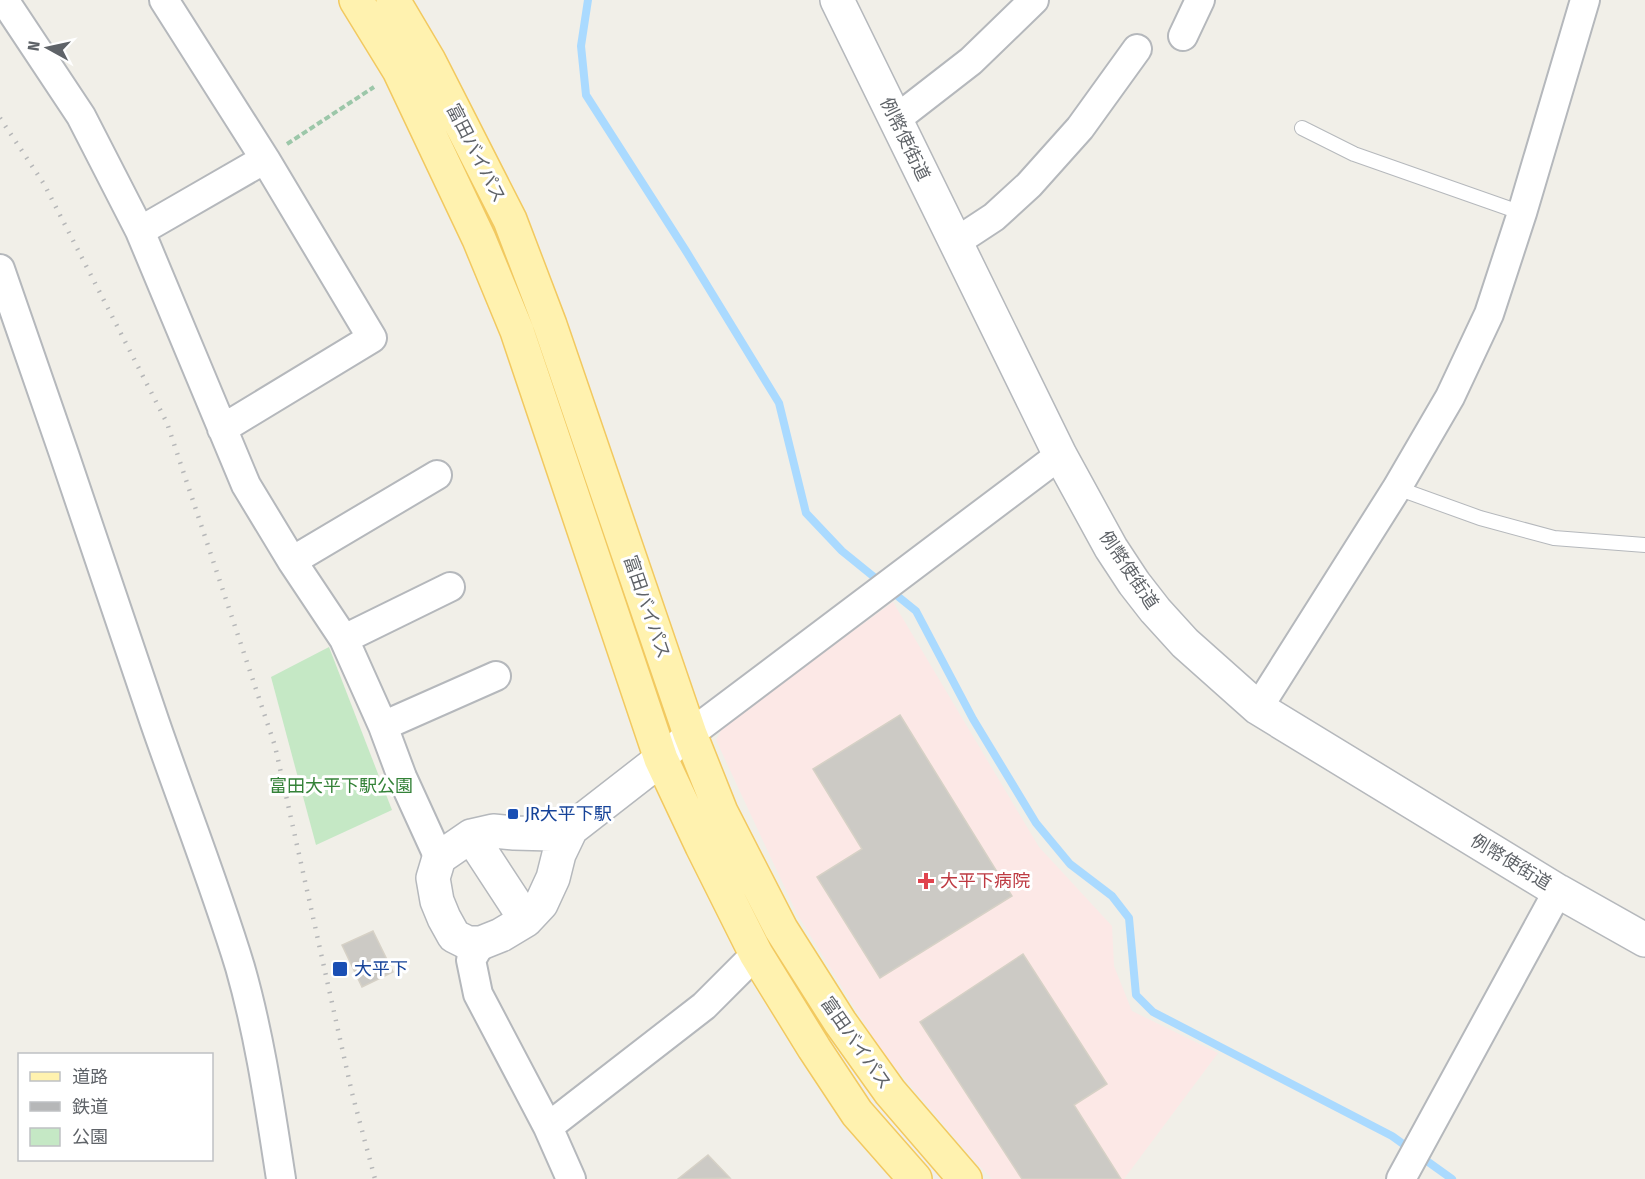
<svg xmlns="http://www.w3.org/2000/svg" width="1645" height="1179" viewBox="0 0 1645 1179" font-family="'Fira Sans Condensed','Noto Sans JP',sans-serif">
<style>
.medical{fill:#fce8e6}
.green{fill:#c5e8c5}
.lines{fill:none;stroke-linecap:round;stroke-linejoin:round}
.stream{stroke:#aadaff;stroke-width:8}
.building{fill:#cccac5;stroke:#d6d1c6;stroke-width:1.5}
.service-casing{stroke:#b5b8bc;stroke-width:16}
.minor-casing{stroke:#b5b8bc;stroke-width:32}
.tertiary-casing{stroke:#b5b8bc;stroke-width:36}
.primary-casing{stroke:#f2c960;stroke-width:36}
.path{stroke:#9cc7a9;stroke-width:4;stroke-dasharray:6 3;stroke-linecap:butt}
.service{stroke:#fff;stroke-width:14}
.minor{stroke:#fff;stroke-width:28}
.tertiary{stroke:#fff;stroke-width:33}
.primary{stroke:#fff2af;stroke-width:33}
.rail{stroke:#b6b7b8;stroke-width:4.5;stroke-dasharray:1.5 8;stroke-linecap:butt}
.transit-dot{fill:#1a4fb4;stroke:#fff;stroke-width:2}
.health-dot{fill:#e0444e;stroke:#fff;stroke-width:2}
.labels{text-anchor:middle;stroke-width:6;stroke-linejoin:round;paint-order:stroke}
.street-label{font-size:18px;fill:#5f6368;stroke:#fff}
.park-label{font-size:18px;fill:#348238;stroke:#fff}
.transit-label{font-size:18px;fill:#164399;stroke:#fff;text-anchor:start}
.health-label{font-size:18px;fill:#be3a42;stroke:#fff;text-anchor:start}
</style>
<rect width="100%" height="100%" fill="#f1efe8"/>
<!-- medical -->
<path class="medical" d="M893 602 1039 847 1112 926 1114 966 1132 1011 1218 1053 1124 1179H992L971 1157 882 1052 797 914 716 740 724 725Z"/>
<!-- green -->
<path class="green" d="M329 647 392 810 316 845 271 677Z"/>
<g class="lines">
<!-- stream -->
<path class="stream" d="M588 0 581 46 586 95 686 251 779 403 806 513 842 551 916 611 973 719 1036 823 1070 864 1112 896 1129 918 1136 995 1153 1012 1392 1136 1452 1179"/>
</g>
<!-- building -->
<path class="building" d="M900 715 1012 896 880 978 817 877 862 849 813 769Z
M373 931 393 972 362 987 342 945Z
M1023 954 1107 1084 1074 1105 1121 1179H1022L920 1022Z
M708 1155 730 1178 678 1179Z"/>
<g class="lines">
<!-- service casing -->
<g class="service-casing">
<path id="service" d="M1302 128 1354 154 1522 213
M1397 488 1480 518 1554 538 1645 545"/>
</g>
<!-- minor casing -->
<g class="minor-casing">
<path id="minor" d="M4 0 81 116 140 231 246 485 292 561 344 639 383 726 402 777 439 858
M164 0 265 159 372 338 222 429
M1183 36 1200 0
M895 120 971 61 1034 0
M140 231 265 159
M956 242 994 217 1029 185 1080 128 1137 49
M0 269C53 420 104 571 155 723 183 804 215 885 240 967 260 1037 270 1108 281 1179
M292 561 437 475
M344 639 450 587
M1258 708 1397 488 1450 397 1489 314 1522 213 1585 0
M383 726 496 676
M661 759 690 734 1060 455
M481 943 471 960 478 994 548 1127 571 1179
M548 1127 704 1006 756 954
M1401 1179 1558 891"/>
</g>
<!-- tertiary casing -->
<g class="tertiary-casing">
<path id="tertiary" d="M837 0 1060 455 1111 548 1134 583 1155 610 1185 643 1258 708 1558 891 1645 940
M571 829 559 854 553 878 541 904 526 920 501 935 481 943H468L454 936 444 918 437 901 433 878 439 858 471 836 493 831 514 833 552 834 571 829 661 759
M471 836 526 920"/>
</g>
<!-- primary casing -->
<g class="primary-casing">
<path id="primary" d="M356 0 399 70 479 239 517 331 661 759 702 846 756 954 814 1048 857 1113 915 1179
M393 0 429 61 510 220 550 325 690 734 721 812 781 929 840 1022 890 1092 965 1179"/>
</g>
<!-- path -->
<path class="path" d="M287 144 374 87"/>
<!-- service -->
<use href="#service" class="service"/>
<!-- minor -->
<use href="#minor" class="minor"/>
<!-- tertiary -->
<use href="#tertiary" class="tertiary"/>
<!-- primary -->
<use href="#primary" class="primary"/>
<!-- rail -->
<path class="rail" d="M0 118 44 184 167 423 275 746 352 1093 375 1179"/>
</g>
<!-- markers -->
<g class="transit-dot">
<rect x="507" y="808" width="12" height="12" rx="3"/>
<rect x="332" y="961" width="16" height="16" rx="3"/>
</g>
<path class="health-dot" d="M923 872h6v6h6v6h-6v6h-6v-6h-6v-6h6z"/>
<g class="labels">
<!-- street labels -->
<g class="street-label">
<text transform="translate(905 139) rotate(64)" y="6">例幣使街道</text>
<text transform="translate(476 153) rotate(63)" y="6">富田バイパス</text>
<text transform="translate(1129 570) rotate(56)" y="6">例幣使街道</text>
<text transform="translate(647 607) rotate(71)" y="6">富田バイパス</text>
<text transform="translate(1511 862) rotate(31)" y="6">例幣使街道</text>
<text transform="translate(856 1043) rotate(55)" y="6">富田バイパス</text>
</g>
<!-- park labels -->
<g class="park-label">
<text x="341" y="792">富田大平下駅公園</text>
</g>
<!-- transit labels -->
<g class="transit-label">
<text x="525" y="820">JR大平下駅</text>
<text x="354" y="975">大平下</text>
</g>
<!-- health labels -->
<g class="health-label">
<text x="940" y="887">大平下病院</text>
</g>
</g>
<!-- legend -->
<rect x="18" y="1053" width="195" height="108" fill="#ffffff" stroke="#bfc1c3" stroke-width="1.5"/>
<rect x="30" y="1072" width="30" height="9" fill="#fff2af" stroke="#bfc1c3" stroke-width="1.5"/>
<text x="72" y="1083" font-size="18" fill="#5f6368">道路</text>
<rect x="30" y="1102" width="30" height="9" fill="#b6b7b8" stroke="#bfc1c3" stroke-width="1.5"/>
<text x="72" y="1113" font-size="18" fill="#5f6368">鉄道</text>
<rect x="30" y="1128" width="30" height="18" fill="#c5e8c5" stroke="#bfc1c3" stroke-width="1.5"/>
<text x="72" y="1143" font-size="18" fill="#5f6368">公園</text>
<!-- north arrow -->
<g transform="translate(48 48) rotate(278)" stroke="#ffffff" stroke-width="4.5" paint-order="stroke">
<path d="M0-4.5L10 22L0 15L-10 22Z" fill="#5f6368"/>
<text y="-9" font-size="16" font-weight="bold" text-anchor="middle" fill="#5f6368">N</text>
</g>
</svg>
